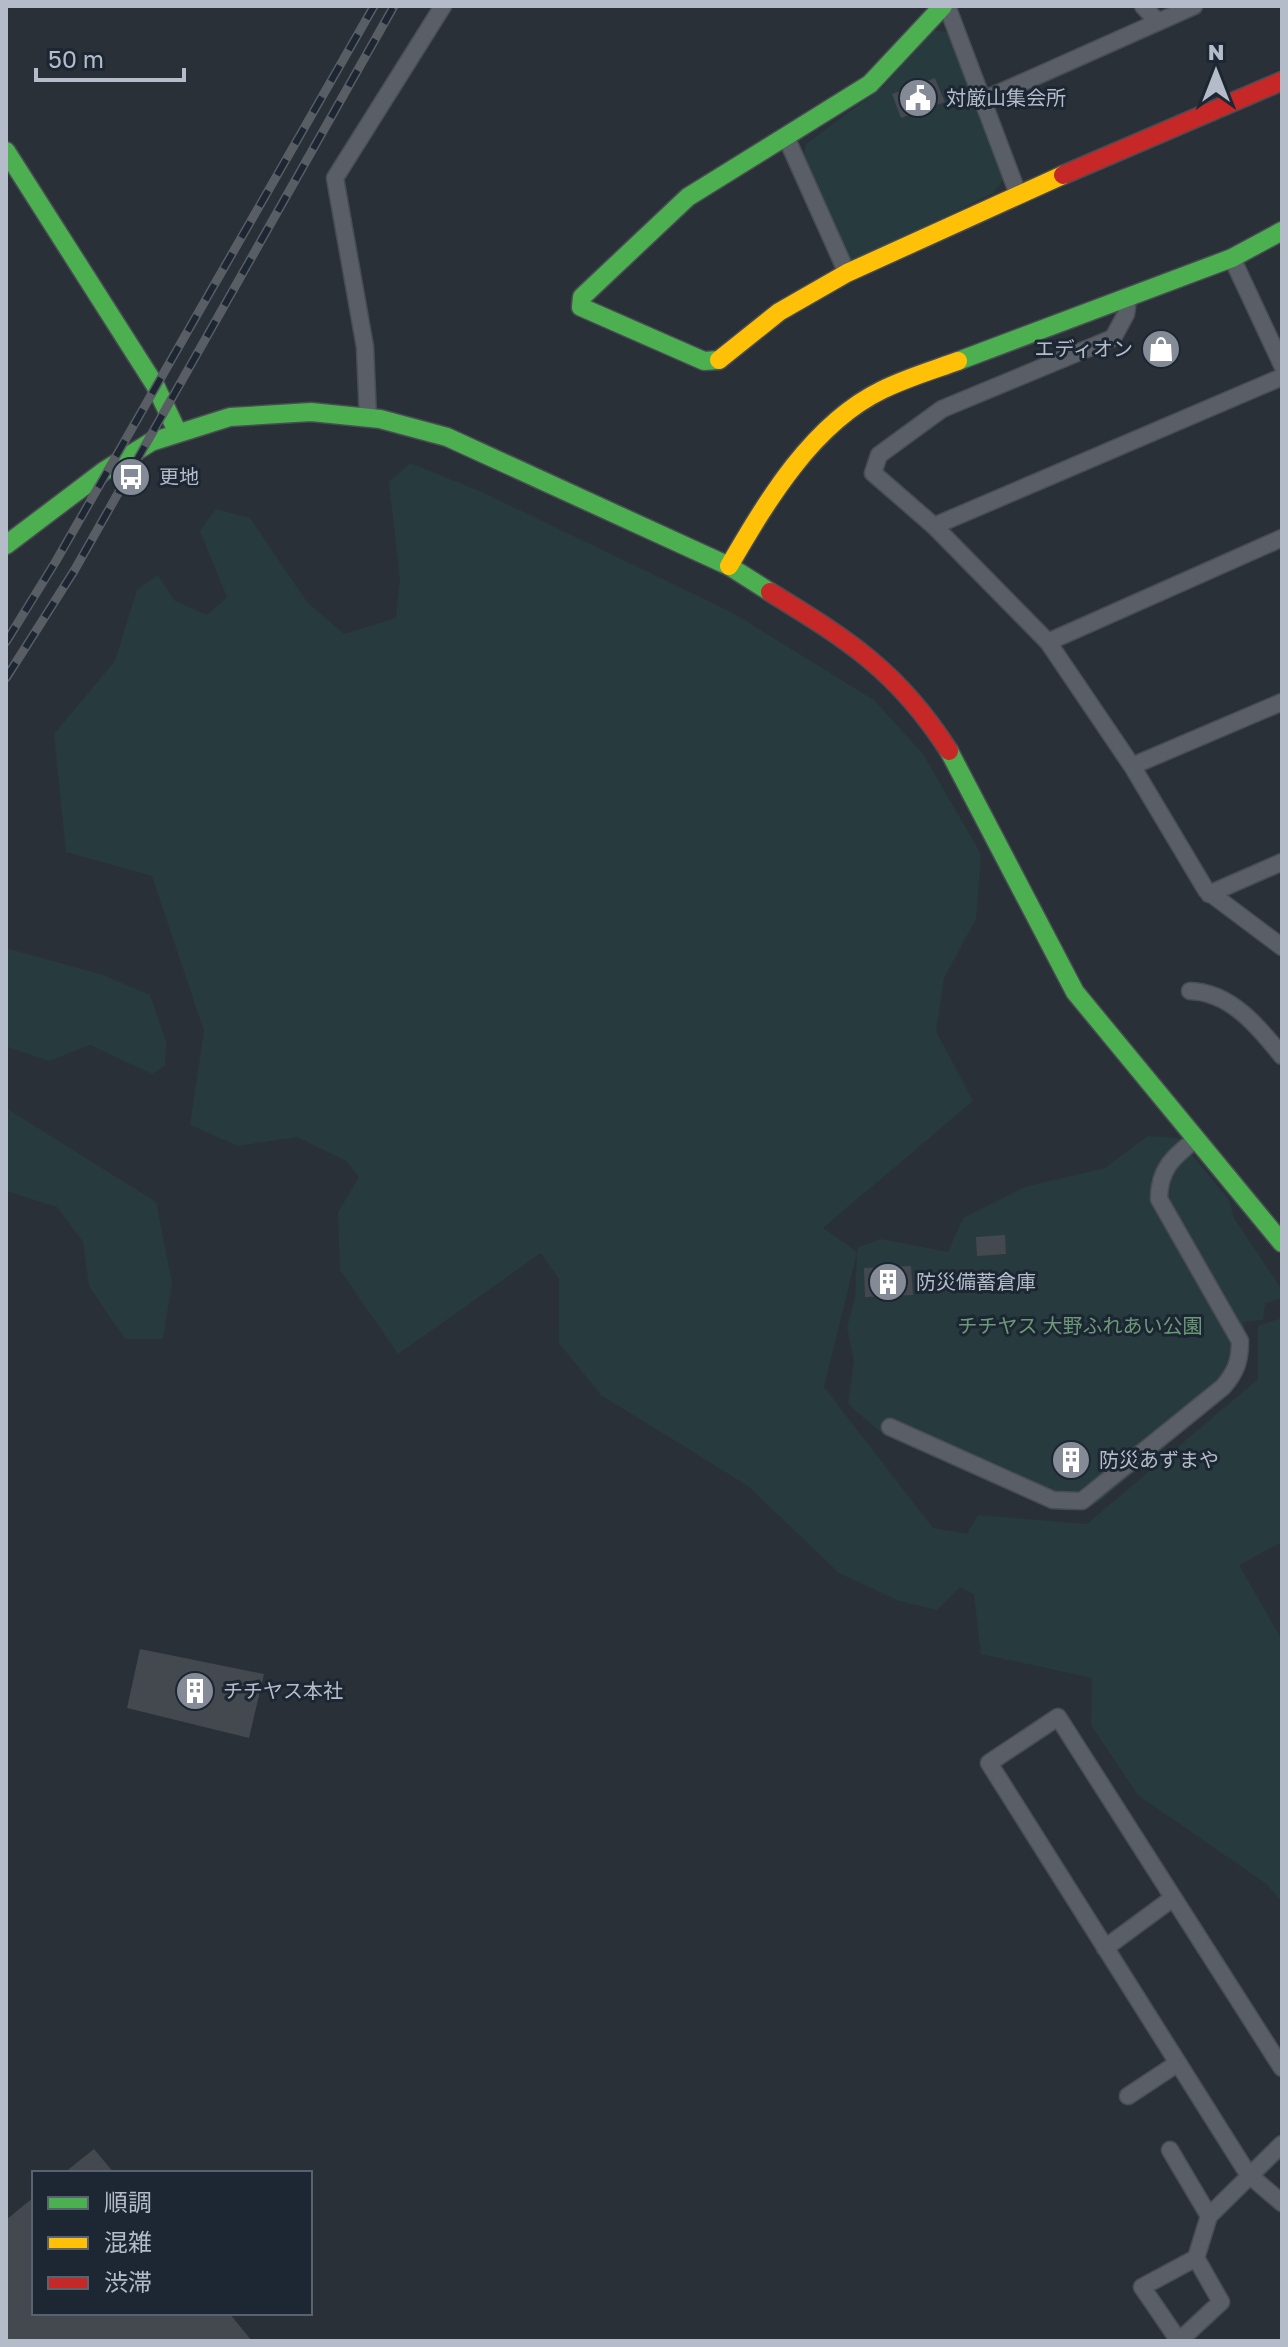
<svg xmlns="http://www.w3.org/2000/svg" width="1288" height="2347" viewBox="0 0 1288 2347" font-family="'Golos Text','Noto Sans JP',sans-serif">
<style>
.green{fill:#273a3e}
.building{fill:#444950}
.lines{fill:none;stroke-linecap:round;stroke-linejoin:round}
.street-casing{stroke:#484c53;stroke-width:19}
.fast-casing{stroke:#484c53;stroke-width:21}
.slow-casing{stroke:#484c53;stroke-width:21}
.jam-casing{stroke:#484c53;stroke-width:21}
.street{stroke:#5a5e66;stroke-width:16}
.fast{stroke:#4caf50;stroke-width:18}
.slow{stroke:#ffc107;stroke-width:18}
.jam{stroke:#c62828;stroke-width:18}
.rail-casing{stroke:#595d64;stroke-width:9}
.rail{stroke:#1d2633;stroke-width:6;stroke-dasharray:18;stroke-linecap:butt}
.labels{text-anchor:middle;stroke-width:6;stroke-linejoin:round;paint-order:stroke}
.poi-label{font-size:20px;fill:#b4bcc9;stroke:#1d2633;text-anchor:start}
.park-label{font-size:20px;fill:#6b9a76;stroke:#1d2633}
</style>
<rect width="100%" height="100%" fill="#2a3038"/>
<!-- green -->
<path class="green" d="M933 30 948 32 1003 180 993 193 855 261 845 257 803 158 806 144 883 87Z
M410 463 482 492 733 613 874 700 923 754 981 854 976 919 944 978 936 1031 973 1101 823 1228 857 1252 858 1247 881 1239 948 1252 963 1218 1025 1187 1105 1168 1148 1136 1178 1138 1229 1200 1234 1218 1282 1290V1298L1265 1303 1263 1320 1243 1322C1254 1350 1250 1370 1230 1393L1099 1502C1081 1511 1069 1513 1050 1508L879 1431 848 1404 854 1362 847 1327 855 1298 857 1253 824 1387 933 1528 967 1534 978 1515 1087 1524 1258 1379V1326L1282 1318V1542L1239 1565 1282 1640V1902L1265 1883 1138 1795 1091 1725 1092 1678 981 1654 974 1594 960 1587 937 1610 899 1601 839 1573 748 1486 601 1395 559 1343V1279L541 1253 398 1354 340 1270 338 1212 359 1177 346 1161 297 1137 238 1146 190 1125 204 1031 152 876 66 852 54 734 115 661 137 590 158 575 175 601 207 615 227 597 200 531 216 509 250 518 307 602 344 634 396 618 400 579 389 482Z
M6 948 103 975 150 995 166 1041 165 1066 152 1074 90 1045 49 1061 8 1047 6 1049Z
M6 1108 156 1202 172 1283 163 1339H125L89 1286 83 1242 57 1207 6 1191Z"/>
<!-- building -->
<path class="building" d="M935 78 945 102 901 118 892 94Z
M1169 330 1180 357 1154 368 1143 342Z
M1005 1235 1006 1254 977 1256 976 1237Z
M911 1266 913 1295 865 1297 864 1268Z
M140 1649 264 1674 249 1738 127 1708Z
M94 2149 114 2173H64Z
M34 2197V2313H229L252 2341H6V2220Z"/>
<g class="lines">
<!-- street casing -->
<g class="street-casing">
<path id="street" d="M947 6 1018 194
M1143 6 1157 21
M983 100 1194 6
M786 137 847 273
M1232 258 1282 365
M1128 298 1126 314 1113 338 942 409 879 455 873 473 934 526 1048 642 1132 766 1206 890 1282 947
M368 418 365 347 335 178 443 6
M934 526 1282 377
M1048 642 1282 538
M1132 766 1282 702
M1209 894 1282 862
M1190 991C1230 992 1258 1026 1282 1056
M890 1427 1053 1500 1082 1501 1223 1387C1236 1372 1240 1361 1240 1341L1159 1199C1159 1169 1173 1157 1196 1139
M1105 1948 1173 1898
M1282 2068 1058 1717 989 1763 1248 2174 1282 2203
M1128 2096 1178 2063
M1170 2150 1209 2216
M1196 2258 1221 2302 1179 2341 1142 2287 1196 2258 1209 2216 1282 2144"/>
</g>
<!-- fast casing -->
<g class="fast-casing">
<path id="fast" d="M6 151 155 385 177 431
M719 360 704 361 581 307 582 297 688 197 870 84 943 6
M958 361 1232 258 1282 231
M6 545 104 471 151 442 230 417 311 412 380 419 447 437 729 566 770 592
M949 751 1075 992 1282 1243"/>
</g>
<!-- slow casing -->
<g class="slow-casing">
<path id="slow" d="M719 360 779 312 847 273 1063 175
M729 566C767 501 812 424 882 390 906 378 933 370 958 361"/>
</g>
<!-- jam casing -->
<g class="jam-casing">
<path id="jam" d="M1063 175 1282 81
M770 592C848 640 898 671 949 751"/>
</g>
<!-- street -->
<use href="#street" class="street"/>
<!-- fast -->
<use href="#fast" class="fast"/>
<!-- slow -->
<use href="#slow" class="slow"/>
<!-- jam -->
<use href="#jam" class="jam"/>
<!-- rail casing -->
<g class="rail-casing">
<path id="rail" d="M6 642 56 561 374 6
M6 678 74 571 394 6"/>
</g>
<!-- rail -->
<use href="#rail" class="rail"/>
</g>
<!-- icons -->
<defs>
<g id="civic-disc" transform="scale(2)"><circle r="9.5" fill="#848b96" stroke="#1d2633"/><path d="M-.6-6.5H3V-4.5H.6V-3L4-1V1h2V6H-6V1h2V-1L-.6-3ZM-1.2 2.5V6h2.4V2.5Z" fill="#fff"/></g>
<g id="shop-disc" transform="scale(2)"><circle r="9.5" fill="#848b96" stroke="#1d2633"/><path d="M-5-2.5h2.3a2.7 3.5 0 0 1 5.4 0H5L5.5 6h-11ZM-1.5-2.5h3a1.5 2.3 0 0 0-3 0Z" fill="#fff"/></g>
<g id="bus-disc" transform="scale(2)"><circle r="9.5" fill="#848b96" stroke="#1d2633"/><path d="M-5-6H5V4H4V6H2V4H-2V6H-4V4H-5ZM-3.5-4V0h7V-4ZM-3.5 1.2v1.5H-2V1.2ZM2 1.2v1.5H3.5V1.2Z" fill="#fff"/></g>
<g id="building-disc" transform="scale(2)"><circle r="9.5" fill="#848b96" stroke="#1d2633"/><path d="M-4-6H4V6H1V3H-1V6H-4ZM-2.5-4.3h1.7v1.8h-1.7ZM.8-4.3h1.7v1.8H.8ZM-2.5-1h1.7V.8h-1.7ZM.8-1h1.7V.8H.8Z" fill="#fff"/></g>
</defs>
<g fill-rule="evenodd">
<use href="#civic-disc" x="918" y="98"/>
<use href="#shop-disc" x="1161" y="349"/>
<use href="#bus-disc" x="131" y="477"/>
<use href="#building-disc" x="888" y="1282"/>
<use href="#building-disc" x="1071" y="1460"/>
<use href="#building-disc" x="195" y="1691"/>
</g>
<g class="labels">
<!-- poi labels -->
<g class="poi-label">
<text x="946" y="105">対厳山集会所</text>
<text x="1133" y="356" text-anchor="end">エディオン</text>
<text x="159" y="484">更地</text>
<text x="916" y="1289">防災備蓄倉庫</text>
<text x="1099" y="1467">防災あずまや</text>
<text x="223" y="1698">チチヤス本社</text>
</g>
<!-- park labels -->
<g class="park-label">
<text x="1080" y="1333">チチヤス 大野ふれあい公園</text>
</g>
</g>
<!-- border -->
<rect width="1288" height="2347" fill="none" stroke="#b4bcc9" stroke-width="16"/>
<!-- legend -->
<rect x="32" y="2171" width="280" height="144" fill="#1d2633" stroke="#59626f" stroke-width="2"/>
<rect x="48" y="2197" width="40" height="12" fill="#4caf50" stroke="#59626f" stroke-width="2"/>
<text x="104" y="2211" font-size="24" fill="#b4bcc9">順調</text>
<rect x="48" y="2237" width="40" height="12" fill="#ffc107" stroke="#59626f" stroke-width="2"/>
<text x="104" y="2251" font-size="24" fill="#b4bcc9">混雑</text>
<rect x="48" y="2277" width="40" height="12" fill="#c62828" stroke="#59626f" stroke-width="2"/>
<text x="104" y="2291" font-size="24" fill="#b4bcc9">渋滞</text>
<!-- north arrow -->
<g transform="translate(1216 72)" stroke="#1d2633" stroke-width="6" paint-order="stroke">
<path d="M0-6L14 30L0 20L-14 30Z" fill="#b4bcc9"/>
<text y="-12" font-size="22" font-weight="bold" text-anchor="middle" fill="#b4bcc9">N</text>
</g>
<!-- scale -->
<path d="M36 68v12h148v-12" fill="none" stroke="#b4bcc9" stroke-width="4"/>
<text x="48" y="68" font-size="24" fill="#b4bcc9" stroke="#1d2633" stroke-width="6" paint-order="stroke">50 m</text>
</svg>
